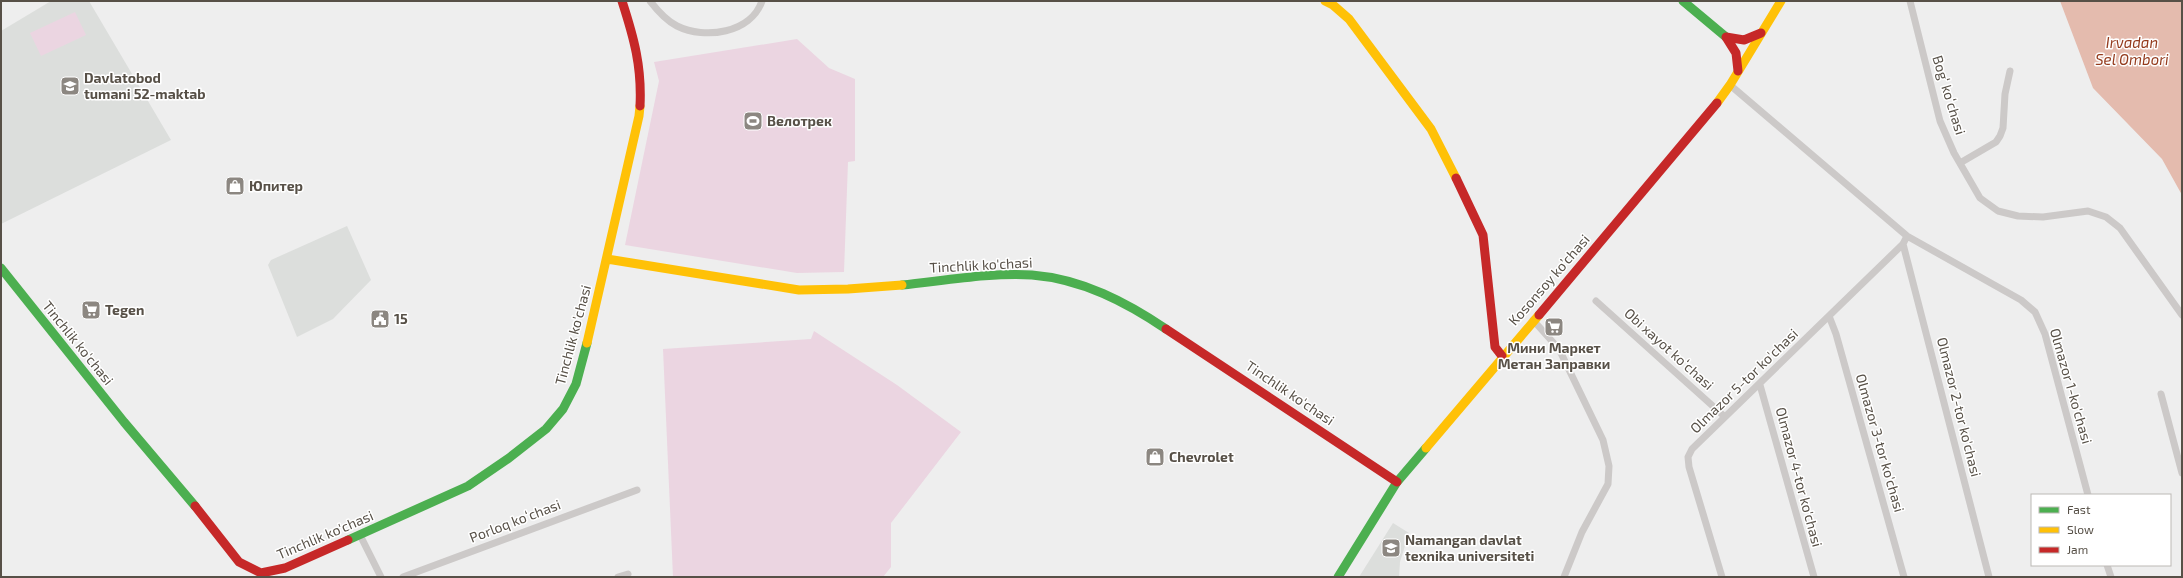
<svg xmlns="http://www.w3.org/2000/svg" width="2183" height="578" viewBox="0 0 2183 578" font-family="'Exo 2',sans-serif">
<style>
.education{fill:#dcdedc}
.green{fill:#ebd5e1}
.water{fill:#e4bbae}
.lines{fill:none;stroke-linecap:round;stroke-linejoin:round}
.street{stroke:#ccc9c8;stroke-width:7}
.fast{stroke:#4caf50;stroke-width:9}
.slow{stroke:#ffc107;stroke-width:9}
.jam{stroke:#c62828;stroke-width:9}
.labels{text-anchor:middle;stroke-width:3;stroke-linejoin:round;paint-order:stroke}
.poi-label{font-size:14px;font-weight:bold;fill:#575047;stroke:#fff;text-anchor:start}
.street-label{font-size:14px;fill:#575047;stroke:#fff}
.water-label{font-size:15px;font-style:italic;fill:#943b1d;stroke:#fff}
</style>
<rect width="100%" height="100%" fill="#eee"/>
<!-- education -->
<path class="education" d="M51 1H89L171 140 1 224V31Z
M347 226 371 280 333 319 297 337 268 265 271 260Z
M1393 523 1409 533 1400 562 1399 577H1359Z"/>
<!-- green -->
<path class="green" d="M75 12 86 35 41 56 30 33Z
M797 39 829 68 855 79V161L848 162 844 272 797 273 625 245 659 81 654 62Z
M814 331 897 385 961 432 891 523V567L883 577H673L663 349 811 339Z"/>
<!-- water -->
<path class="water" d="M2060 1H2182V195L2162 159 2093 88Z"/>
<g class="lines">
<!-- street -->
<path class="street" d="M650 1C657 10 667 21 677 26 705 40 751 33 762 1
M1910 1 1940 121 1954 153 1980 198 1998 211 2018 216 2043 217 2088 211 2106 217 2120 228 2182 315
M1730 85 1907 236 2021 300 2035 312 2045 334 2088 495
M1960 163 1996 142 2000 136 2003 128 2005 94 2010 71
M1903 244 1989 577
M1596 301 1725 417
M1829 316 1836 334 1904 577
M1533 320 1559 349 1603 440 1609 466 1608 484 1582 532 1564 577
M1760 385 1814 577
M2161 394 2182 473
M360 535 381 577
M2107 565 2111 577
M403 577 637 490
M618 577 628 574
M1722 577 1689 467 1688 457 1692 449 1903 244 1907 236"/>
<!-- fast -->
<path class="fast" d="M1683 1 1726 37
M1 268 124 422 195 506
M902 285C942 281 993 272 1032 275 1082 279 1126 302 1166 329
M348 540 468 486 509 458 546 429 563 409 576 384 587 343
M1338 577 1397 482 1426 448"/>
<!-- slow -->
<path class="slow" d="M1325 1 1333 5 1349 19 1431 129 1456 178
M1717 103 1730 85 1781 1
M607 259 799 290 848 289 902 285
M587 343 639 116 640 106
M1426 448 1539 315"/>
<!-- jam -->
<path class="jam" d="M622 1C634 38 642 67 640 106
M1738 71 1736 53 1726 37 1744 40 1761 33
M1456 178 1483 235 1495 347 1502 356
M1539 315 1717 103
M1166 329 1397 482
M195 506 239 562 261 573 285 568 348 540"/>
</g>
<!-- icons -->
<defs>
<g id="school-square" transform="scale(1)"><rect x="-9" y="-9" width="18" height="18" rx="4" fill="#8c8781" stroke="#fff"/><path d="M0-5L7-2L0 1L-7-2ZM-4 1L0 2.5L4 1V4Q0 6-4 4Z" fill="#fff"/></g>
<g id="stadium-square" transform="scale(1)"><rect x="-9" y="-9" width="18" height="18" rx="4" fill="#8c8781" stroke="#fff"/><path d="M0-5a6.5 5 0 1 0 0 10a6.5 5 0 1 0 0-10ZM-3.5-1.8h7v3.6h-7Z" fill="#fff"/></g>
<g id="shop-square" transform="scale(1)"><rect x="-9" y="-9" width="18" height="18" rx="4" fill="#8c8781" stroke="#fff"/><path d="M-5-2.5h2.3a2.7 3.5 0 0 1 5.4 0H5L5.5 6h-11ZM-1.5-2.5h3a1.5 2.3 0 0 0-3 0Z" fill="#fff"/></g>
<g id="supermarket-square" transform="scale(1)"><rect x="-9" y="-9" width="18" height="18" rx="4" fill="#8c8781" stroke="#fff"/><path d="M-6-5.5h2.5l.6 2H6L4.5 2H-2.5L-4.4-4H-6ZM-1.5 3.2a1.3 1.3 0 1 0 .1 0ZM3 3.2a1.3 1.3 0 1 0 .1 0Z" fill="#fff"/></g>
<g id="civic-square" transform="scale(1)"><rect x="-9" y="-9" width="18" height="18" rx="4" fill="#8c8781" stroke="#fff"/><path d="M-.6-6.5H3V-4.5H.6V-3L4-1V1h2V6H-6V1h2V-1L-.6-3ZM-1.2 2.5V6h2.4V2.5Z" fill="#fff"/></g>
<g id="university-square" transform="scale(1)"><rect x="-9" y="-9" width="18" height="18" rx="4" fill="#8c8781" stroke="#fff"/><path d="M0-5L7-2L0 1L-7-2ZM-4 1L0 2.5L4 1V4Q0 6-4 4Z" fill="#fff"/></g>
</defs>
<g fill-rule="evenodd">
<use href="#school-square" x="70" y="86"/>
<use href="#stadium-square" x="753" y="121"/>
<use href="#shop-square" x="235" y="186"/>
<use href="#supermarket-square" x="91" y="310"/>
<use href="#civic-square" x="380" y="319"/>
<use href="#supermarket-square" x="1554" y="327"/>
<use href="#shop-square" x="1155" y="457"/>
<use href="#university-square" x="1391" y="548"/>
</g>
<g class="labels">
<!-- poi labels -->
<g class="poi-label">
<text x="84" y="83">Davlatobod<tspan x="84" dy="16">tumani 52-maktab</tspan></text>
<text x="767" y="126">Велотрек</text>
<text x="249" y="191">Юпитер</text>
<text x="105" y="315">Tegen</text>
<text x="394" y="324">15</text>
<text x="1554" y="353" text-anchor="middle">Мини Маркет<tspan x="1554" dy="16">Метан Заправки</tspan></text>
<text x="1169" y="462">Chevrolet</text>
<text x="1405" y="545">Namangan davlat<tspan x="1405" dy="16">texnika universiteti</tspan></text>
</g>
<!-- street labels -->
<g class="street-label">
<text transform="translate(1949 95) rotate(73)" y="5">Bogʻ koʻchasi</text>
<text transform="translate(981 265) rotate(-3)" y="5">Tinchlik ko'chasi</text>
<text transform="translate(1549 280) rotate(-49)" y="5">Kosonsoy ko’chasi</text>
<text transform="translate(573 335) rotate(-75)" y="5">Tinchlik ko'chasi</text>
<text transform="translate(78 343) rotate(51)" y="5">Tinchlik ko'chasi</text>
<text transform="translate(1669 349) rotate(42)" y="5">Obi xayot koʻchasi</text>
<text transform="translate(1744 381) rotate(-44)" y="5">Olmazor 5-tor ko'chasi</text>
<text transform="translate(2071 386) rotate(74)" y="5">Olmazor 1-ko'chasi</text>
<text transform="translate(1290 393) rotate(34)" y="5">Tinchlik ko'chasi</text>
<text transform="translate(1959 407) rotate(76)" y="5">Olmazor 2-tor ko'chasi</text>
<text transform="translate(1880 443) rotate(74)" y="5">Olmazor 3-tor ko'chasi</text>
<text transform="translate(1799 477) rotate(75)" y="5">Olmazor 4-tor ko'chasi</text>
<text transform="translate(515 521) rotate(-21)" y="5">Porloq koʻchasi</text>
<text transform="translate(325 535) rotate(-23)" y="5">Tinchlik ko'chasi</text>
</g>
<!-- water labels -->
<g class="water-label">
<text x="2132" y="48">Irvadan<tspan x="2132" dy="17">Sel Ombori</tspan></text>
</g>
</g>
<!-- border -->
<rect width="2183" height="578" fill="none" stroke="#575047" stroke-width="4"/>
<!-- legend -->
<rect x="2031" y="494" width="140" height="72" fill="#ffffff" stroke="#bcb9b5"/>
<rect x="2039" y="507" width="20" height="6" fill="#4caf50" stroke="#bcb9b5"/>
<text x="2067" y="514" font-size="12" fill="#575047">Fast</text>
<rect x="2039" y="527" width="20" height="6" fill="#ffc107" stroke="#bcb9b5"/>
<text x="2067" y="534" font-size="12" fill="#575047">Slow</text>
<rect x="2039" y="547" width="20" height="6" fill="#c62828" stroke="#bcb9b5"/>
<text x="2067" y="554" font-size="12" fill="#575047">Jam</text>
</svg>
